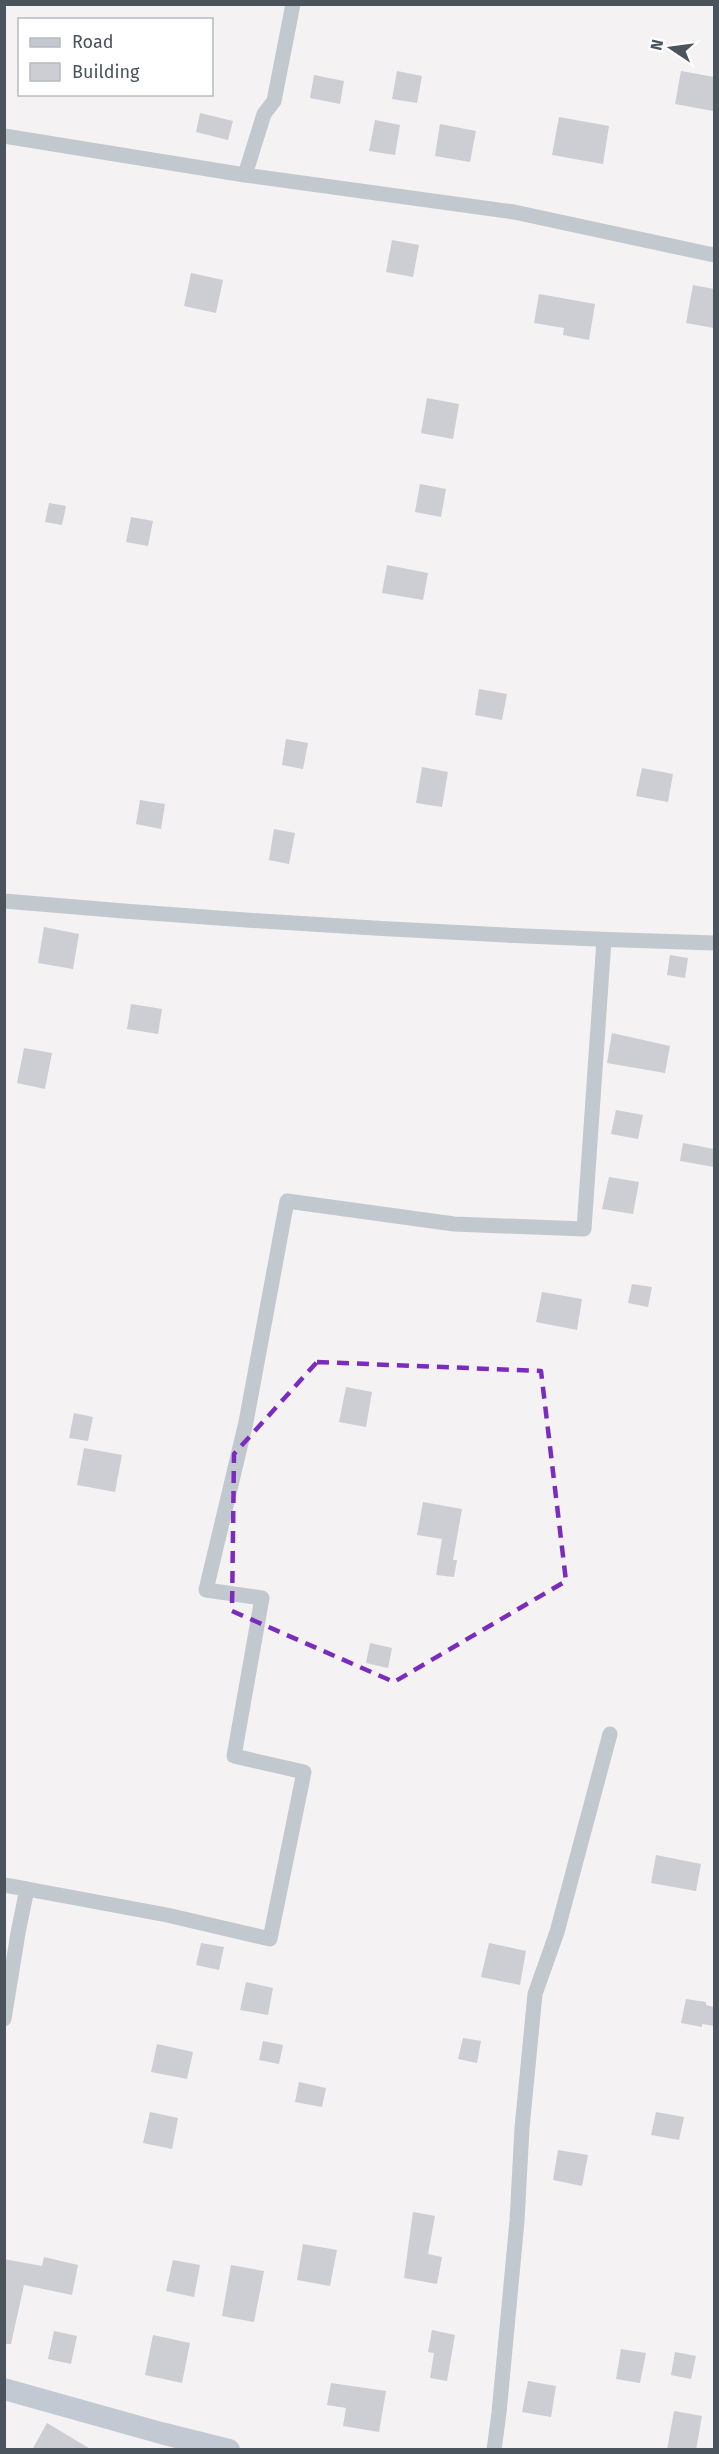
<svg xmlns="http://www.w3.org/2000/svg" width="719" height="2454" viewBox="0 0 719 2454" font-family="'Fira Sans',sans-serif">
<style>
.building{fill:#ccced3}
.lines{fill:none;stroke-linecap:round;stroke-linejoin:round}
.minor{stroke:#c1c8ce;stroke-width:15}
.secondary{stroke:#c2c9d3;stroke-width:22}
.marked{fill:none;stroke:#7b2cbf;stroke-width:4.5;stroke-dasharray:12 8;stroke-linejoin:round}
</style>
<rect width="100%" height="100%" fill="#f4f2f2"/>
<!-- building -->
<path class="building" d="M397 71 422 76 417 103 392 99Z
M681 71 714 77 713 111 675 104Z
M314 75 344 81 340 104 310 98Z
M200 113 233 121 228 140 196 132Z
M559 117 609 126 603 164 552 155Z
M375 120 400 125 395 155 369 151Z
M440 124 476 131 470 162 435 156Z
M392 240 419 245 413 277 386 272Z
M191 273 223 280 216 313 184 306Z
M693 285 714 289V328L686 323Z
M539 294 595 304 589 340 563 335 564 328 534 323Z
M427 398 459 404 453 439 421 433Z
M420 484 446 489 441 517 415 512Z
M49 503 66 506 62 525 45 522Z
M131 517 153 521 148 546 126 542Z
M387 565 428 573 423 600 382 593Z
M479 689 507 694 502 720 475 715Z
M286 739 308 743 303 769 282 765Z
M422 767 448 772 442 807 416 803Z
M642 768 673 774 668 802 636 796Z
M140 800 165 804 161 829 136 824Z
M274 829 295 833 289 864 269 860Z
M44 927 79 934 73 969 38 963Z
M670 955 688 958 685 978 667 975Z
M131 1004 162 1009 158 1034 127 1029Z
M612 1033 670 1046 665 1073 607 1063Z
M24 1048 52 1053 45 1089 17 1083Z
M616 1110 643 1115 638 1139 611 1134Z
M683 1143 714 1149V1167L680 1161Z
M609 1177 639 1182 633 1214 602 1209Z
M632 1284 652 1287 648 1307 628 1303Z
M542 1292 582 1299 577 1330 536 1322Z
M346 1387 372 1392 366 1427 339 1422Z
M74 1413 93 1417 88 1441 69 1438Z
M84 1448 122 1455 115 1492 77 1485Z
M423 1502 462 1509 453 1560H457L454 1577 436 1575 442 1539 417 1535Z
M370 1643 392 1648 388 1668 366 1663Z
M656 1855 701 1864 696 1891 651 1883Z
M201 1943 224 1947 219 1970 196 1965Z
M489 1943 526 1951 520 1985 481 1977Z
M246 1982 273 1988 268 2015 240 2010Z
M686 1999 706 2002V2005L714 2007V2026L702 2024V2027L681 2023Z
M463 2038 481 2041 477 2063 458 2059Z
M263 2041 283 2045 279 2064 259 2060Z
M157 2044 193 2052 187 2079 151 2072Z
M299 2082 326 2088 322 2107 295 2102Z
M150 2112 178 2118 172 2149 143 2143Z
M656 2112 684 2117 679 2140 651 2135Z
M558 2150 588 2155 582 2186 553 2180Z
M413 2212 435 2216 428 2254 442 2257 437 2284 404 2278Z
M303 2244 337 2250 330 2286 297 2280Z
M44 2257 78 2265 72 2295 24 2285 11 2344H4V2259L42 2266Z
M173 2260 200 2265 194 2297 166 2291Z
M231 2265 264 2271 254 2322 222 2316Z
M432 2330 455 2335 447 2381 430 2378 434 2353 428 2352Z
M54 2331 77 2336 71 2364 48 2359Z
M153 2335 190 2343 182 2383 145 2375Z
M621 2349 646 2353 640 2383 616 2379Z
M675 2352 696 2356 691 2379 671 2375Z
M528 2381 556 2386 551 2417 522 2412Z
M331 2383 386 2391 379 2432 343 2426 346 2408 327 2405Z
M674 2411 702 2416 696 2450H667Z
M47 2423 92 2450H32Z"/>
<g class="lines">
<!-- minor -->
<path class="minor" d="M4 136 245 175 514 212 714 255
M245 175 264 114 274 101 293 4
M4 901C241 922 477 936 714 943
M4 1885 27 1889 18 1933 4 2019
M27 1889 167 1915 270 1939 304 1772 234 1756 262 1598 206 1590 246 1422 287 1201 454 1224 584 1229 604 940
M494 2450 499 2413 517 2221 522 2128 535 1994 557 1932 610 1734"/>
<!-- secondary -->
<path class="secondary" d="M4 2389 161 2433 229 2450"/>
</g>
<!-- marked area -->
<path class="marked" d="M317 1362 541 1371 566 1581 394 1682 232 1611 234 1454Z"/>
<!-- border -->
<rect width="719" height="2454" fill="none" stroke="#4b545d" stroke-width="12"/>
<!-- legend -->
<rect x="18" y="18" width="195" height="78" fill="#ffffff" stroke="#b7bbbe" stroke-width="1.5"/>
<rect x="30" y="38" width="30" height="9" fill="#c2c9d3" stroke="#b7bbbe" stroke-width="1.5"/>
<text x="72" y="48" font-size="18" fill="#4b545d">Road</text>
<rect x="30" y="63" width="30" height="18" fill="#ccced3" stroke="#b7bbbe" stroke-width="1.5"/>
<text x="72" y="78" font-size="18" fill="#4b545d">Building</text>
<!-- north arrow -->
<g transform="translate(671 48) rotate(283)" stroke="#ffffff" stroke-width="4.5" paint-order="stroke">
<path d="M0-4.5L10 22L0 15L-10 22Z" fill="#4b545d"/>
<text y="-9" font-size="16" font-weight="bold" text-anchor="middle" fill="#4b545d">N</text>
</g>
</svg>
